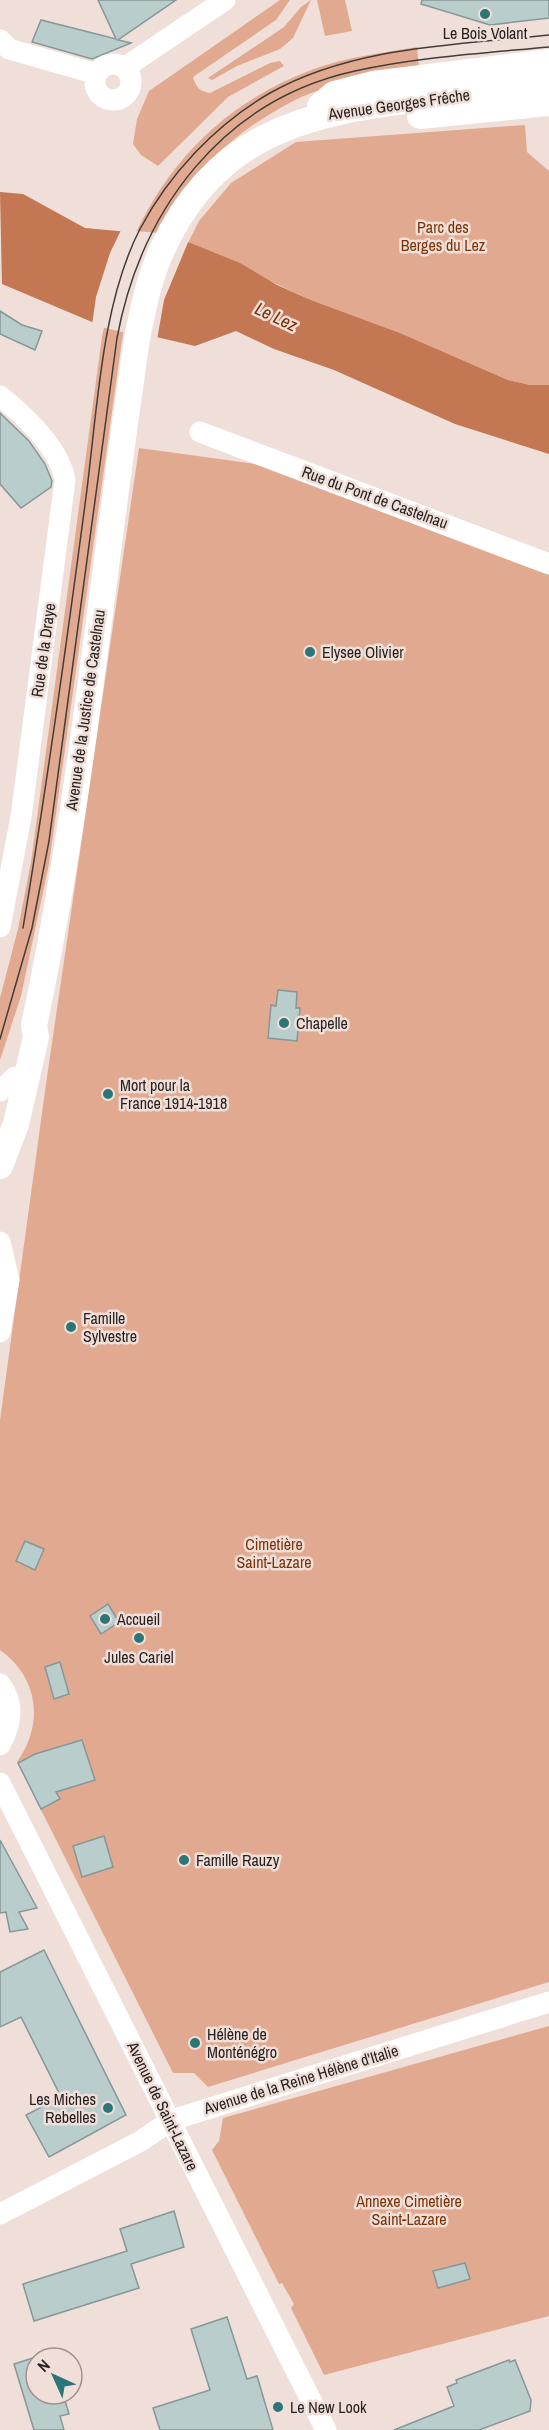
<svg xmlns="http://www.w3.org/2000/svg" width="549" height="2430" viewBox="0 0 549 2430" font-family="'Archivo Narrow',sans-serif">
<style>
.green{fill:#e1aa90}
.water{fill:#c37752}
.pier{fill:#efdfd8}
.building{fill:#bacdcd;stroke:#869798;stroke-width:1.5}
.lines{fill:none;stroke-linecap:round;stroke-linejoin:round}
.minor{stroke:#fff;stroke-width:21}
.major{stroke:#fff;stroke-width:26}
.tram{stroke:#433c39;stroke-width:1.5}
.poi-dot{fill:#2c7678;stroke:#efdfd8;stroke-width:2}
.labels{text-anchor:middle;stroke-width:5;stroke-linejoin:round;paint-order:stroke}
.poi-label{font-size:16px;fill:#251f1d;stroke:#efdfd8;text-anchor:start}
.street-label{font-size:16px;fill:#251f1d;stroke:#efdfd8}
.park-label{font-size:16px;fill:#7b3407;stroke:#efdfd8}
.water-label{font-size:18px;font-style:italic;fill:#783104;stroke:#efdfd8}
</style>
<rect width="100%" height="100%" fill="#efdfd8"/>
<!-- green -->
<path class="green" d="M280 0H290L276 20 193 77C196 88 200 91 210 93L270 63 280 61 284 66 228 97 158 166 141 155 133 144 137 119 149 91Z
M311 0 293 38 280 49 237 66 212 80 208 78 284 27 301 7Z
M317 0H345L352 31 325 36Z
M417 47 419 68C385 74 350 79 317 91 295 98 273 112 253 125 177 178 139 250 122 340L49 864 21 996 0 1060V998L18 929 31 862 102 337C127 214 191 114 314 69 347 57 382 53 417 47Z
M525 125 527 152 549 171V385H530L508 380 400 333 311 300 188 243 199 221 231 183 296 142Z
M139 448 263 465 549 572V1982L208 2087 194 2073H173L17 1762C44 1724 39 1678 0 1650V1420L46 1084Z
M549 2026V2316L324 2375 291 2308 294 2304 282 2283 279 2284 212 2150 219 2141 223 2118Z"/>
<!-- water -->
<path class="water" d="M0 192 23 194 85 228 173 236 240 263 277 285 311 300 400 333 508 380 530 385H549V454L455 424 334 370 274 349 236 331 195 346 92 322 2 284Z"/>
<!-- pier -->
<path class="pier" d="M121 230 173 234 189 240 164 300 157 340 92 325 96 297 110 253Z"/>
<!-- building -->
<path class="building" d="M98 0H176L118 40 131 43 92 59 32 42 41 20 116 39Z
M422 0H549V18L490 25 421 4Z
M0 311 22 325 42 331 35 350 0 334Z
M0 413 29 441 45 464 52 481 51 487 21 508 0 484Z
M278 990 297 992 296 1008H300L297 1041 268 1038 271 1005 276 1006Z
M25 1541 44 1549 35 1570 16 1561Z
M108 1604 119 1622 101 1634 90 1616Z
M60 1662 69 1694 54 1699 45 1667Z
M82 1740 95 1780 56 1792 60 1799 41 1809 18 1763 35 1754Z
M104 1836 113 1867 82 1877 73 1846Z
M0 1840 37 1908 19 1912 28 1929 10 1932 6 1912 0 1913Z
M44 1950 126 2115 49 2157 26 2115 61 2097 21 2017 0 2027V1972Z
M174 2211 184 2247 131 2264 139 2288 34 2321 23 2284 127 2251 120 2229Z
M465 2263 470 2279 438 2288 433 2271Z
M227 2317 247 2379 257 2376 273 2430H160L153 2408 210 2390 191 2329Z
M36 2357V2394H63L69 2414 60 2416 64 2430H34L14 2364Z
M509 2360 510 2362 515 2360 531 2400 530 2411 479 2430H394L454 2406 447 2387 457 2383 456 2380Z"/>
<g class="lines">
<!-- minor -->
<path class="minor" d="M0 40 9 49 97 74
M95 82a18 18 0 1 1 36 0a18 18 0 1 1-36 0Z
M124 68 225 0
M0 396C25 416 59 447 65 480L21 817 0 927
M200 432 549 564
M0 1091 15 1077
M0 1242 9 1280 0 1332
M0 1684C15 1703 11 1725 0 1745
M0 1783 326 2430
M0 2214 139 2142 172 2120 549 2002"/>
<!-- major -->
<path class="major" d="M320 106 334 94 373 84 549 62
M420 116 549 103
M0 1166 16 1124 36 1037 34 1025C83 797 103 563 138 333 144 305 150 276 162 250 215 134 306 112 422 99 464 94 507 89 549 84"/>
<!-- tram -->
<path class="tram" d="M23 928C47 785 67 641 86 497 97 414 101 304 140 229 169 174 216 124 270 93 353 46 457 45 549 35
M0 1039 32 928 49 841 117 338C141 210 222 100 355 71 418 57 485 53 549 47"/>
</g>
<!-- markers -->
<g class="poi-dot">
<circle cx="485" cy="14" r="6"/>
<circle cx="310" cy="652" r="6"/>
<circle cx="284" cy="1023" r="6"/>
<circle cx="108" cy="1094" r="6"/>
<circle cx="71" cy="1327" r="6"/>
<circle cx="105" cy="1619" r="6"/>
<circle cx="139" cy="1638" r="6"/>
<circle cx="184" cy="1860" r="6"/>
<circle cx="195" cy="2043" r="6"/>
<circle cx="108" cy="2108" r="6"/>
<circle cx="278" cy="2407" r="6"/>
</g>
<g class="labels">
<!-- poi labels -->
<g class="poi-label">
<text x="485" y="39" text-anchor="middle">Le Bois Volant</text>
<text x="322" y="658">Elysee Olivier</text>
<text x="296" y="1029">Chapelle</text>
<text x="120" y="1091">Mort pour la<tspan x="120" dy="18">France 1914-1918</tspan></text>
<text x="83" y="1324">Famille<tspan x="83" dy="18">Sylvestre</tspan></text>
<text x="117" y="1625">Accueil</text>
<text x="139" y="1663" text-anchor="middle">Jules Cariel</text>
<text x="196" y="1866">Famille Rauzy</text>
<text x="207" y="2040">Hélène de<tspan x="207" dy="18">Monténégro</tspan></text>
<text x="96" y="2105" text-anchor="end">Les Miches<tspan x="96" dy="18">Rebelles</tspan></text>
<text x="290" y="2413">Le New Look</text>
</g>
<!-- street labels -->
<g class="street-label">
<text transform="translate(399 104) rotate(-8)" y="6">Avenue Georges Frêche</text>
<text transform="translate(375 497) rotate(20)" y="6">Rue du Pont de Castelnau</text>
<text transform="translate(43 650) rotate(-82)" y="6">Rue de la Draye</text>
<text transform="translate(85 710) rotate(-82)" y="6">Avenue de la Justice de Castelnau</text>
<text transform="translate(301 2079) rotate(-17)" y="6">Avenue de la Reine Hélène d'Italie</text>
<text transform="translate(163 2106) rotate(64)" y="6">Avenue de Saint-Lazare</text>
</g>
<!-- park labels -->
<g class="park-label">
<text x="443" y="233">Parc des<tspan x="443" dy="18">Berges du Lez</tspan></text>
<text x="274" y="1550">Cimetière<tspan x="274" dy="18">Saint-Lazare</tspan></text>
<text x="409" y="2207">Annexe Cimetière<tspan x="409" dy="18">Saint-Lazare</tspan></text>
</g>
<!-- water labels -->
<g class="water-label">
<text transform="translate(276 317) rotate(25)" y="6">Le Lez</text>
</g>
</g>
<!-- north arrow -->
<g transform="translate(54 2376) rotate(315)"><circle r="28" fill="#efdfd8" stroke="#9e928d" stroke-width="1.5"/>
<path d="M0-4.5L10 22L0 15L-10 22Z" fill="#2c7678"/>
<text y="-9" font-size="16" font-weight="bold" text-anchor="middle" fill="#251f1d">N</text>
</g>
</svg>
